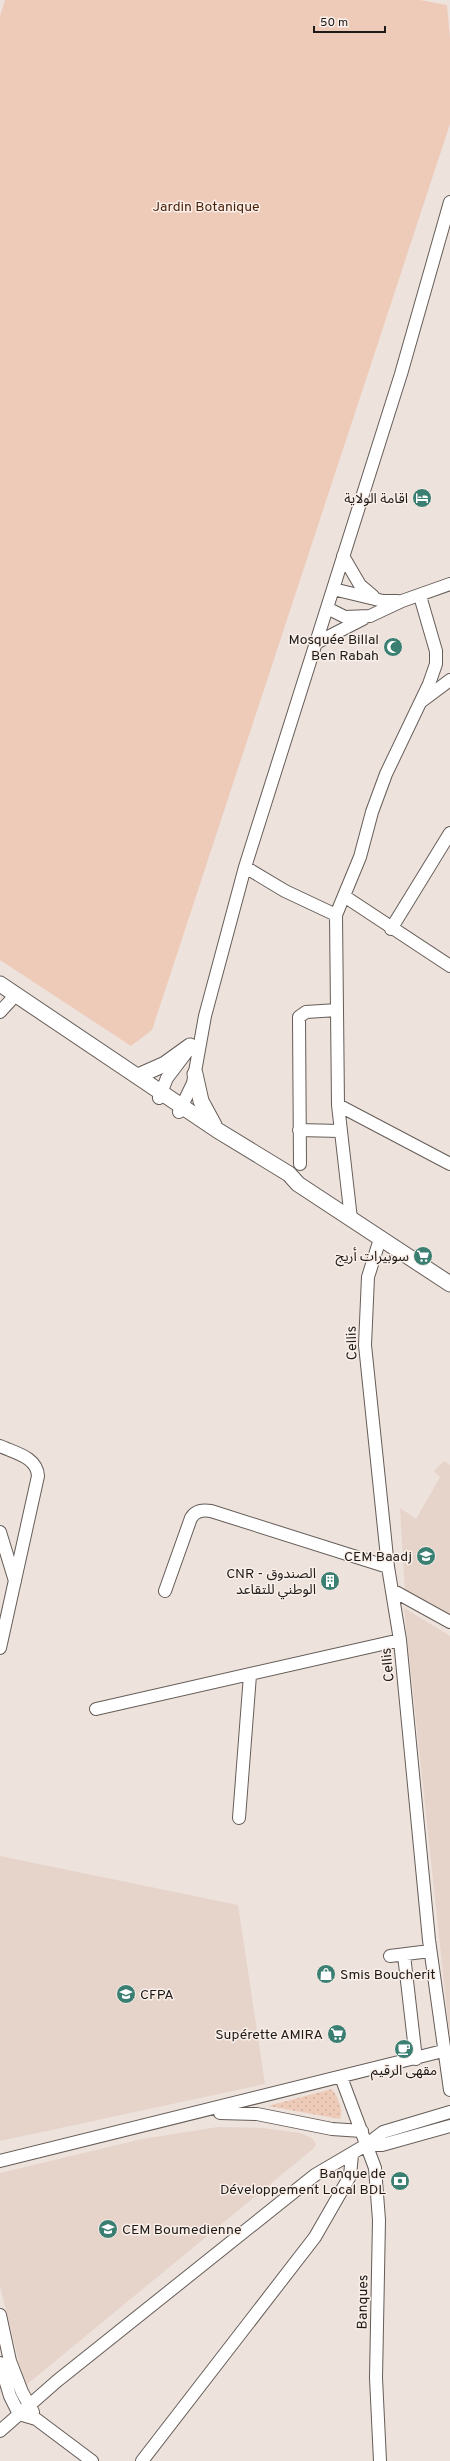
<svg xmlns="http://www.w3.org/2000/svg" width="450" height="2461" viewBox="0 0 450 2461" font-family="Overpass,'Noto Sans Arabic',sans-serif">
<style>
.built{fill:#e6d4cb}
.grass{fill:url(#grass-dots)}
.garden{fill:#eecbb9}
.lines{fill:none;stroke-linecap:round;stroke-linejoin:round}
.minor-casing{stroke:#665d58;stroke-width:14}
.major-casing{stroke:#665d58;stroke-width:17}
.minor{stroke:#fff;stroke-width:12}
.major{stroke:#fff;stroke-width:15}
.labels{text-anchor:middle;stroke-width:3;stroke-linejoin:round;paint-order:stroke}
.park-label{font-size:14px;fill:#491f04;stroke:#faefe9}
.poi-label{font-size:14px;fill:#1e1a18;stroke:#faefe9;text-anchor:end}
.street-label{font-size:14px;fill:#1e1a18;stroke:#faefe9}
</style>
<defs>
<pattern id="grass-dots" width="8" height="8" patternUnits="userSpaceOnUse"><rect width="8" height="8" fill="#eecbb9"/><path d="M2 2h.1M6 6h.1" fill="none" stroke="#ccae9e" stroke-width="1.8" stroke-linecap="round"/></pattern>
</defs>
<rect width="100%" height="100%" fill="#ede2dc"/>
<!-- built -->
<path class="built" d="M444 1461 450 1465V1618L405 1593 400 1508 416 1519 440 1477 434 1471Z
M404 1608 450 1636V2039Z
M0 1856 238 1905 265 2084 0 2141Z
M218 2127 263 2128 300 2133 312 2138 316 2144 314 2148 25 2386 0 2286V2173L142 2139Z"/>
<!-- grass -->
<path class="grass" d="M332 2089C337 2096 344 2110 340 2119L268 2106Z"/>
<!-- garden -->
<path class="garden" d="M5 0H420L447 5 450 38V124L152 1030 131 1046 0 960V16Z"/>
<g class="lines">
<!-- minor casing -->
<g class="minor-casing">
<path id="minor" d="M343 556 360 585 373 596
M333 589 383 601H398
M327 608 345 617 370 616 402 601 450 584
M316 643 363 619
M422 701 450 680
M245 867 285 891 336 915
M344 896 450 966
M391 929 450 833
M0 1012 11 1000
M159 1098 167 1078 189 1049
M338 1105 450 1164
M179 1112 193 1083 205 1016 245 867 401 374 450 202
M299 1130 340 1131
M300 1164 299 1017 306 1012 337 1010
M351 1219 338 1105 336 915 360 857 372 812 386 774 429 684 436 664V651L420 596
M380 1239 368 1277 365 1345 388 1567 400 1640 429 1940 450 2090
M0 1446C15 1453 37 1457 38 1476L0 1648
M0 1532 15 1581
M392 1590 450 1622
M165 1591 191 1518C196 1510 203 1510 211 1511L388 1567
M96 1709 400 1640
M239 1818 250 1675
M404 1955 416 2059
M390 1956 430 1951
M341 2077 375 2168 379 2220 376 2378 380 2461
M220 2113 257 2114 332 2129 362 2131
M366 2145H382L450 2126
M0 2161 443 2051
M0 2315 10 2361 22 2392 33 2412
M0 2363 10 2396 19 2414 36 2419 92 2461
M0 2431 57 2381 315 2175 366 2145 383 2132 450 2112
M142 2461 315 2237 350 2176 352 2154"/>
</g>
<!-- major casing -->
<g class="major-casing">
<path id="major" d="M0 984 217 1130 289 1174 298 1184 450 1284
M195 1074 201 1101 214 1125
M138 1076 165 1064 190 1046"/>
</g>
<!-- minor -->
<use href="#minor" class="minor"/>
<!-- major -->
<use href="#major" class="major"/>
</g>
<!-- icons -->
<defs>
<g id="hotel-disc" transform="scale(1)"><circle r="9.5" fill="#3b7f72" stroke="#faefe9"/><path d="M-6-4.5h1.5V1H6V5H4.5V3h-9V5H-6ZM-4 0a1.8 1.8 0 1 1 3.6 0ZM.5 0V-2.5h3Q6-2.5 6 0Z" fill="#fff"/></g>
<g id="mosque-disc" transform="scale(1)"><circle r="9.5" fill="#3b7f72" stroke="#faefe9"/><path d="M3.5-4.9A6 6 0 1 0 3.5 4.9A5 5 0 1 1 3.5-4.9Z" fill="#fff"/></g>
<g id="supermarket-disc" transform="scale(1)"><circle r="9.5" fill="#3b7f72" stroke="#faefe9"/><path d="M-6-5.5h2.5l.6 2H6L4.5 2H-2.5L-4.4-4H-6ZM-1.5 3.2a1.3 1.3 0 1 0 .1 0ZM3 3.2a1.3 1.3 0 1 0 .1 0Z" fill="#fff"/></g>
<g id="school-disc" transform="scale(1)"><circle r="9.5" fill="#3b7f72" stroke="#faefe9"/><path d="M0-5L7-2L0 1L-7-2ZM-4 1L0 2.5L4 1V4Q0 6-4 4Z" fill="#fff"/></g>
<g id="building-disc" transform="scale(1)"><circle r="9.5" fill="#3b7f72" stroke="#faefe9"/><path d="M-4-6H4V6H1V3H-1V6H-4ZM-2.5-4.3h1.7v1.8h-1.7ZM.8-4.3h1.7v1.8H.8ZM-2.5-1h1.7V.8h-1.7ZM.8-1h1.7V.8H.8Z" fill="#fff"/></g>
<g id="shop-disc" transform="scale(1)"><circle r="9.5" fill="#3b7f72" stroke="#faefe9"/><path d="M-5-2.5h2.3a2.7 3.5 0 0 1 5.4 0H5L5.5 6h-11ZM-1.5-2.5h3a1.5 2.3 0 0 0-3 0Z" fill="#fff"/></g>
<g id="university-disc" transform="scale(1)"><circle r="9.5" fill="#3b7f72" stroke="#faefe9"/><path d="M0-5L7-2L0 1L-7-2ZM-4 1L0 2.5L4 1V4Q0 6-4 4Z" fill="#fff"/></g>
<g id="cafe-disc" transform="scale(1)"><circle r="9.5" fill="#3b7f72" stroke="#faefe9"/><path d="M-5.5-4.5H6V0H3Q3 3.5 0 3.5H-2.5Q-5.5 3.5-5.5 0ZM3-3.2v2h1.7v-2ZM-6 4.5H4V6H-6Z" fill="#fff"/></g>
<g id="bank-disc" transform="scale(1)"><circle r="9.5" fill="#3b7f72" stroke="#faefe9"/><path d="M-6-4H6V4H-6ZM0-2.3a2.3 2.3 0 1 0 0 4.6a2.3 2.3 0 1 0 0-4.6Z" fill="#fff"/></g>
</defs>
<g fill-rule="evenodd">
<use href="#hotel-disc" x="422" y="498"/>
<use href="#mosque-disc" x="393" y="647"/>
<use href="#supermarket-disc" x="423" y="1256"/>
<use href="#school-disc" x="426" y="1556"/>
<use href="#building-disc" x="330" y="1581"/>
<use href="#shop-disc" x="326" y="1974"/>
<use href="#university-disc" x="126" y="1994"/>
<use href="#supermarket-disc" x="337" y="2034"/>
<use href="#cafe-disc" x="404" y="2049"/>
<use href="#bank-disc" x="400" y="2181"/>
<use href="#school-disc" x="108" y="2229"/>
</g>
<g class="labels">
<!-- park labels -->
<g class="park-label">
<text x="206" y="211">Jardin Botanique</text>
</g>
<!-- poi labels -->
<g class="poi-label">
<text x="408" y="503">اقامة الولاية</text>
<text x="379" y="644">Mosquée Billal<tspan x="379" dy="16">Ben Rabah</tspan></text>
<text x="409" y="1261">سوبيرات أريج</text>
<text x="412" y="1561">CEM Baadj</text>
<text x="316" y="1578">CNR - الصندوق<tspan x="316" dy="16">الوطني للتقاعد</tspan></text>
<text x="340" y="1979" text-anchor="start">Smis Boucherit</text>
<text x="140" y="1999" text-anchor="start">CFPA</text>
<text x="323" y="2039">Supérette AMIRA</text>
<text x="404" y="2075" text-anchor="middle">مقهى الرقيم</text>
<text x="386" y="2178">Banque de<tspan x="386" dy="16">Développement Local BDL</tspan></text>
<text x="122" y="2234" text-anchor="start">CEM Boumedienne</text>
</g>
<!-- street labels -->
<g class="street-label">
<text transform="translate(351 1343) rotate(-92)" y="5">Cellis</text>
<text transform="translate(387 1665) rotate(-96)" y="5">Cellis</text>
<text transform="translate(362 2302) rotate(-89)" y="5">Banques</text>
</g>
</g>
<!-- scale -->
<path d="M314 26v6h71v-6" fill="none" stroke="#1e1a18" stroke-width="2"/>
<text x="320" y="26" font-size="12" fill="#1e1a18" stroke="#faefe9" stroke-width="3" paint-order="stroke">50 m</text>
</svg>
